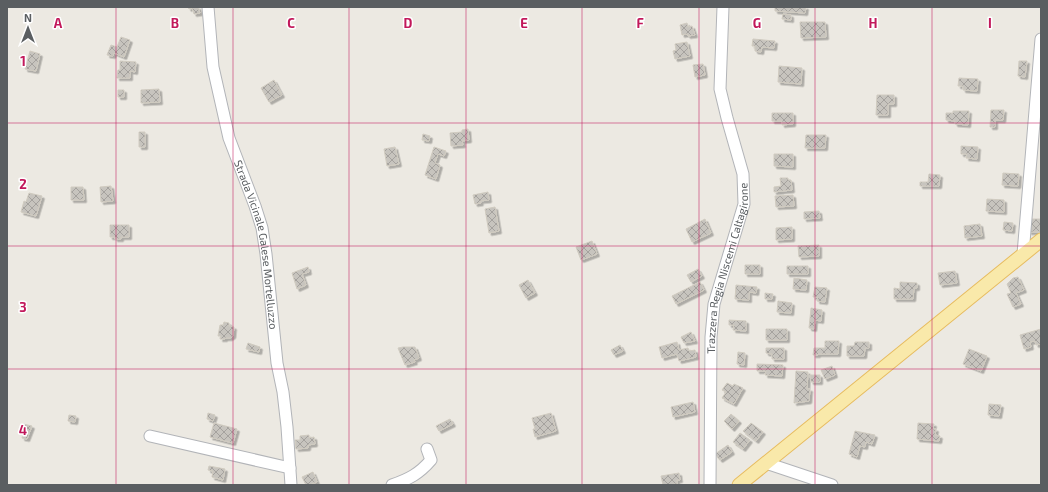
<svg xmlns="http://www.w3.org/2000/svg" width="1048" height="492" viewBox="0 0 1048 492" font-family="'Exo 2',sans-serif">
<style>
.building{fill:url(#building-cross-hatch);stroke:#d0cbc0;filter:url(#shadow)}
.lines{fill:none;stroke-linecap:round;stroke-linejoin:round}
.minor-casing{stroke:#b2b4b8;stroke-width:13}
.major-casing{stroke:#e7bc60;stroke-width:15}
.minor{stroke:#fff;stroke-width:11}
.major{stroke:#f9e9aa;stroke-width:13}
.grid{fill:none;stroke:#c2185b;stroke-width:1;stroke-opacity:0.55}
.labels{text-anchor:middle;stroke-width:3;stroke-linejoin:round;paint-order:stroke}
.street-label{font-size:11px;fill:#5a5e61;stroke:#fff}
.grid-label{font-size:13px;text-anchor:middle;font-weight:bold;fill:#c2185b;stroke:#fff;stroke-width:3;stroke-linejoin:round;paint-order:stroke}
</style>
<defs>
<pattern id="building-cross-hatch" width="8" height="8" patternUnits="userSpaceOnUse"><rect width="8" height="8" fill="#c7c4be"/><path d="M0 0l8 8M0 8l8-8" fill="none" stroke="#a5a29e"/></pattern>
<filter id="shadow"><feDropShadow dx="2.5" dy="2.5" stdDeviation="0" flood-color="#0004"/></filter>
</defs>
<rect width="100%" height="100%" fill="#ece9e2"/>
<!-- building -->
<path class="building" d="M188 7H198L200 13 194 14 192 8 189 9Z
M775 7H806L805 13 775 11Z
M783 14 791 15V20L782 19Z
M800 22H825L826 37 801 38Z
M687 23 688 27 692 26 695 35 688 36 687 34 682 35 680 25Z
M121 37 130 40 124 57 114 53 113 56 107 55 111 45 117 47Z
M753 39 775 41 774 48 762 47 761 52 755 51V46H752Z
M687 42 690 56 675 59 673 51 676 50 675 44Z
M30 51 40 54 36 71 25 69Z
M120 61 136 62 135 72 130 71V78H117L118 70H120Z
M1019 61H1027L1025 77 1018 76Z
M703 64 705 75 695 77 693 65Z
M779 66 802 68 801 84 778 82Z
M959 78 978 79 977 91 963 90V86H958Z
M274 80 282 95 269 102 261 88Z
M159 89 160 102 141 103V90Z
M118 90H124V97H118Z
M877 95H894V104H888V115H876Z
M991 110H1004L1003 120H995V127H990Z
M953 111H969L968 125 955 124V121L946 120V113H953Z
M772 113H793V124L782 125V121H772Z
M468 129 469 140 462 141 463 145 451 146 450 133 462 132V130Z
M139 132H145V147H139Z
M423 134 430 136 429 141 422 140Z
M806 135H826L825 148H805Z
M961 146 978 147 977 159 966 158 967 154H961Z
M395 147 399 164 387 166 384 149Z
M434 147 446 151 444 156 438 154 435 163 440 165 436 179 425 175Z
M774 154H793V167L774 166Z
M1003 173 1019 174 1018 186 1002 185Z
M929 174 940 175 939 186H920V182H928Z
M780 178H788V180H791L792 190 774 192V187L781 186Z
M111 186 113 201 101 202 100 187Z
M71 187H83L84 200H71Z
M488 192 489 200 480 201 481 203 475 204 473 195Z
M29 193 42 196 36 216 21 212 24 201 26 202Z
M793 195 794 206 776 207 775 196Z
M987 199 1004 200V212L986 211Z
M495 207 499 231 489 233 485 209Z
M819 211 820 218 804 219V212Z
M705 219 711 233 692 242 686 229Z
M1029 219H1041L1040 232H1029Z
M1004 222 1013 223 1012 231 1003 230Z
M980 224 982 236 965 238 964 226Z
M110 225H129V237H121V239H115V237H110Z
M792 227V239L776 240V228Z
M592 241 597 254 581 260 576 247Z
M819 245V256L799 257 798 246Z
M745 265H760V274H745Z
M787 266H808V274H787Z
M308 267 309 272 302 274 306 285 297 289 292 273Z
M698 269 702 276 691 282 687 275Z
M955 271 957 283 940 285 938 273Z
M1018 277 1024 290 1016 293 1021 304 1013 307 1007 294 1011 293 1007 284 1013 278Z
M794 278 807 280 806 290 793 289Z
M528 280 535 293 526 298 519 285Z
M700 282 704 290 676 304 672 296Z
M900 282 917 283V288H914L913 299H894V288L900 289Z
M736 285 757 287 756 293 749 292V300L735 299Z
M815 287 827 288 825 302 817 301 818 297H813Z
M765 293 773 294 772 299H765Z
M778 301 792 303 791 313 777 312Z
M811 308 822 310 821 321 815 320 814 329 809 328Z
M729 320 746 321V331L733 330 734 325H729Z
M224 322 229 323V326L234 327 233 336 230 338H225V339H220L221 336H218L220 325H223Z
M766 329H787V340H766Z
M1041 329V344L1036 345 1035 341 1030 342 1031 347 1024 349 1020 335Z
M691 332 695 341 684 343 681 337Z
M825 341H839L838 354H818V355H813L814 348H825Z
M677 342 679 350 688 348 689 351 695 350 696 357 679 361 677 354 662 358 659 347Z
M855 342H869V348H865L864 356H847V346H854Z
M248 343 260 347 259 352 246 349Z
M620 345 623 351 614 355 611 350Z
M403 347H415L419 358 414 360 415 362 405 365 398 348Z
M766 348H784V359H772V354L766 353Z
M969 349 987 356 981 371 963 364Z
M738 352 745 353 744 365 737 364Z
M757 364 783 365 782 376 765 375 766 371H757Z
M832 366 835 375 825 379 821 370Z
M796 371 808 372 807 389H810L809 401 794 403Z
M810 375H820V382H811Z
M727 383 733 386 734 384 743 388 734 404 722 398 726 392 722 390Z
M693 402 695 412 673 417 671 407Z
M989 404 1001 405 999 416 988 415Z
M208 413 215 415 213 421 207 419Z
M551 413 556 431 535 437 533 429H535L532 418Z
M731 414 739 421 732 429 724 421Z
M69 415 76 416 75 422 68 421Z
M450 419 453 424 439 431 436 426Z
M214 423 237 429 233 443 210 437Z
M751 423 763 432 756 441 743 431Z
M918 423 934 424 933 429H936L935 435 940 436 939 441 917 439Z
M23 424 32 426 27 439 22 438 24 430H21Z
M855 431 875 435 872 444 866 442 865 447 860 446 857 457 849 454Z
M740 433 750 440 743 449 733 442Z
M309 435V438L314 437 315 444 308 445V448L296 449 295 440H300V436Z
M728 445 732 452 720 460 715 454Z
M209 466 225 469 223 480 212 477 213 471 208 470Z
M313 472 317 482 309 485H306L302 477Z
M679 473 680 480H677V484L663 485 661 476Z"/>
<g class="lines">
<!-- minor casing -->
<g class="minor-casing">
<g id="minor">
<path id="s1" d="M208 7 213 67 229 138 255 206 262 228 266 254 274 333 277 363 283 392 287 427 291 485"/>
<path d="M1023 254 1041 39"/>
<path d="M150 436 290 468"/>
<path d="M766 463 832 485"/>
<path d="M392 485C409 479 419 474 431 460L427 449"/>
<path id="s2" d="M710 485 711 337 714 304 744 204 743 174 727 118 720 89 723 7"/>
</g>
</g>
<!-- major casing -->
<g class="major-casing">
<path id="major" d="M739 485 1041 240"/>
</g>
<!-- minor -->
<use href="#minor" class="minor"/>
<!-- major -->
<use href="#major" class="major"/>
</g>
<!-- grid -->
<path class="grid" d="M116 7V485M233 7V485M349 7V485M466 7V485M582 7V485M699 7V485M815 7V485M932 7V485M7 123H1041M7 246H1041M7 369H1041"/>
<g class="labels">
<!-- street labels -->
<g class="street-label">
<text dy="4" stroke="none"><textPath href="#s1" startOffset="244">Strada Vicinale Galese Mortelluzzo</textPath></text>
<text dy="4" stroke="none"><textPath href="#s2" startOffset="219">Trazzera Regia Niscemi Caltagirone</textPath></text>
</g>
</g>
<g class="grid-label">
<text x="58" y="28">A</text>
<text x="175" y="28">B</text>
<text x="291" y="28">C</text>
<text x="408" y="28">D</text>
<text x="524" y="28">E</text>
<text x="640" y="28">F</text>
<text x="757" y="28">G</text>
<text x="873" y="28">H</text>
<text x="990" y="28">I</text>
<text x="23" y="66">1</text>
<text x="23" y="189">2</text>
<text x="23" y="312">3</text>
<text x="23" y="435">4</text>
</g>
<!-- border -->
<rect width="1048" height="492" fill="none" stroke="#5a5e61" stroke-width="16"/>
<!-- north arrow -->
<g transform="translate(28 28)" stroke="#ffffff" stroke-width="3" paint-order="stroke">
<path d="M0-3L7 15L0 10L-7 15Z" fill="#5a5e61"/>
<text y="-6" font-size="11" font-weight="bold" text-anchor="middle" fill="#5a5e61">N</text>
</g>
</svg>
